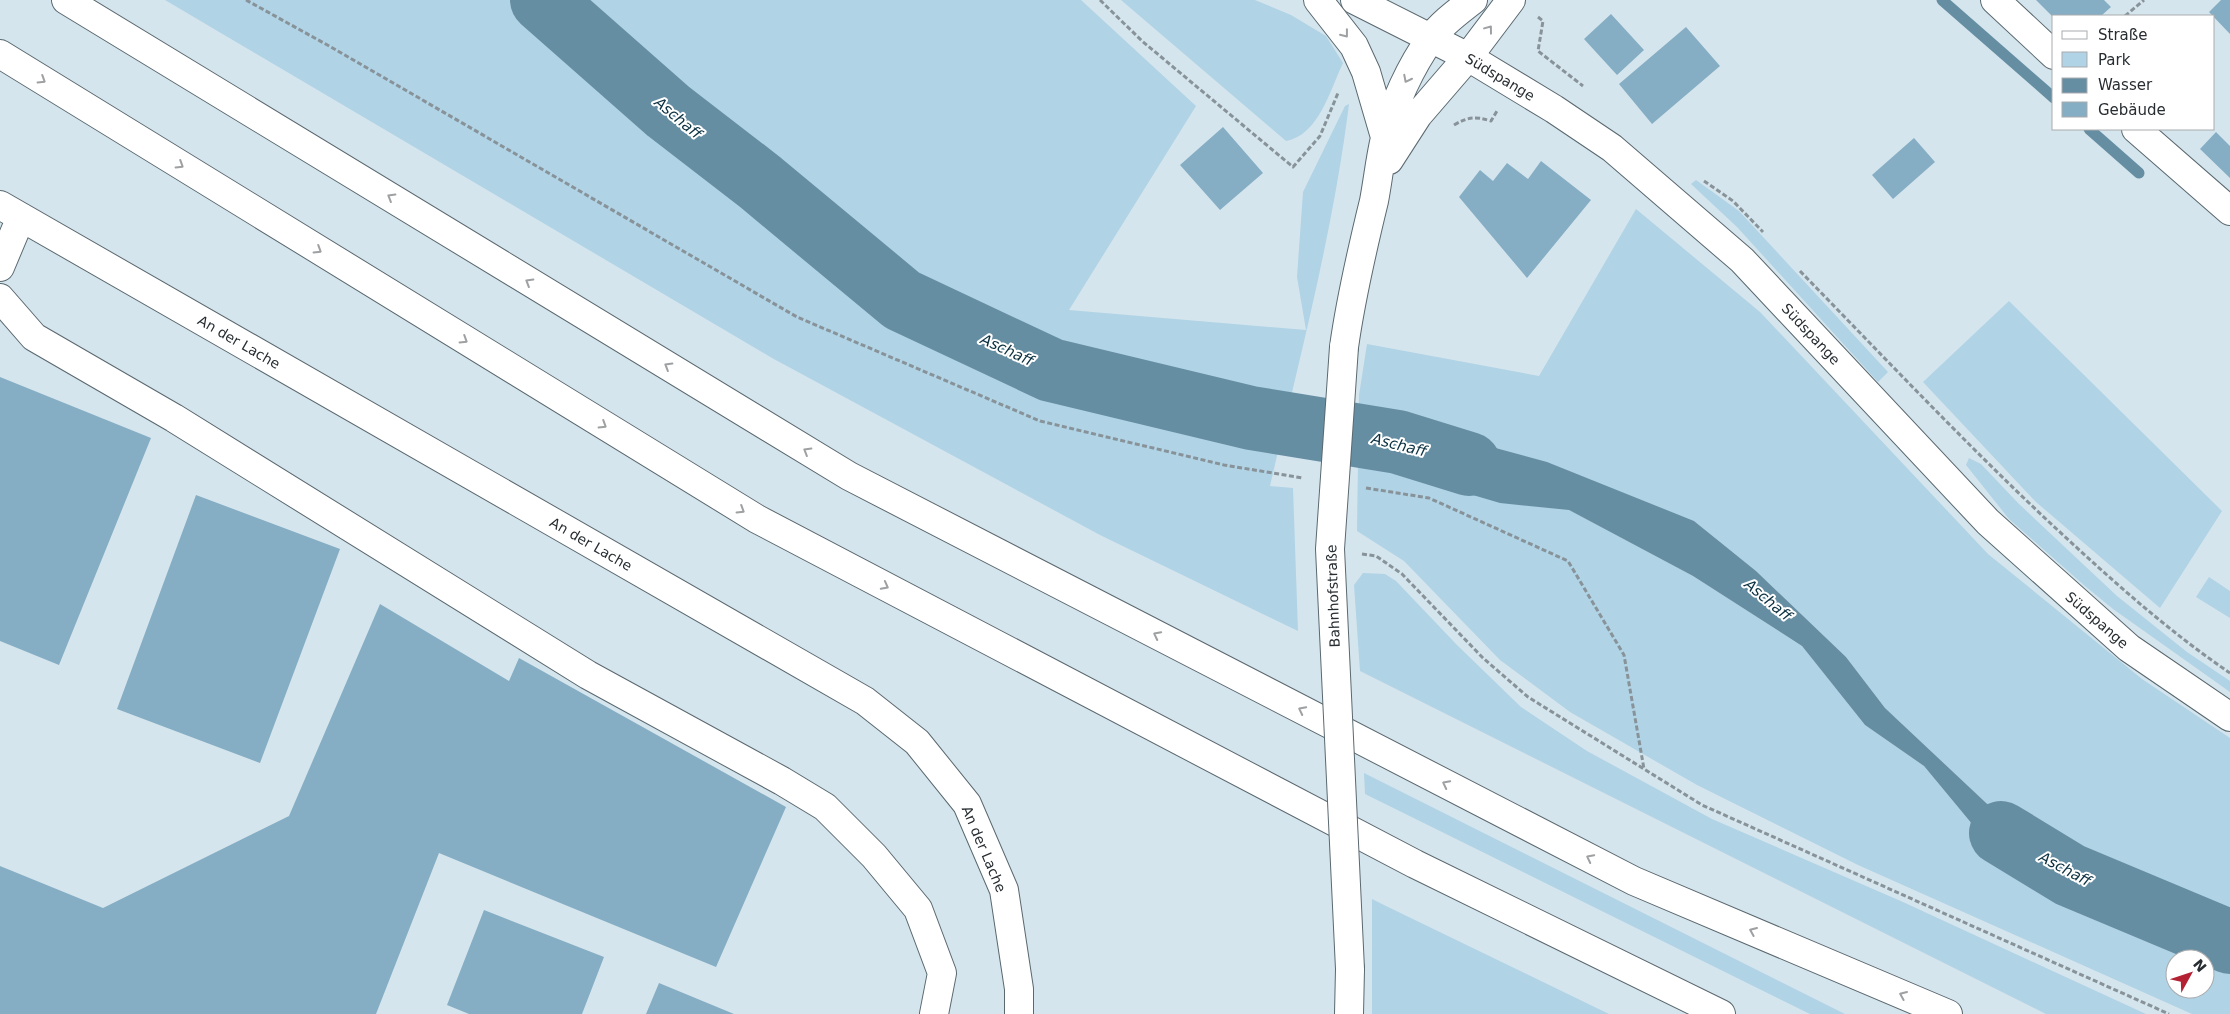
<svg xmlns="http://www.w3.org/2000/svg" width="2230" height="1014" viewBox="0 0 2230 1014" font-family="'DejaVu Sans',sans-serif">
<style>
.green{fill:#b0d3e6;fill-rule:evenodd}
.water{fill:#668ea3}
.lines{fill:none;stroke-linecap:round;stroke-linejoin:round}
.stream{stroke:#668ea3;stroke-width:11}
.river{stroke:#668ea3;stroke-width:64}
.building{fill:#85aec4}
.minor-casing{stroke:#5a686f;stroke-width:30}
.major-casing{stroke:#5a686f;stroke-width:30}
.highway-casing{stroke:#5a686f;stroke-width:30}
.path{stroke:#889399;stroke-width:3;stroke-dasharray:5 2.5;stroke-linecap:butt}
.minor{stroke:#fff;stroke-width:28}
.major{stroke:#fff;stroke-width:28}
.highway{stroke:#fff;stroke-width:28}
.minor-bridge-casing{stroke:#5a686f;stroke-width:30;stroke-linecap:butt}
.minor-bridge{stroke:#fff;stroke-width:28}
.oneway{stroke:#9ea0a2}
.labels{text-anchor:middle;stroke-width:4;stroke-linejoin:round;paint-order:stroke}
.street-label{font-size:14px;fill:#272d31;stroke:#fff}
.water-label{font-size:15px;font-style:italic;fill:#0a3040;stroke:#fff}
</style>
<rect width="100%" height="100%" fill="#d5e5ed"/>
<!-- green -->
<path class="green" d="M165 0H1081L1196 106 1069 310 1306 330 1297 277 1303 192 1345 106 1349 104C1333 233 1299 360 1270 486L1293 488 1298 631 1100 535 772 358Z
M1121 0H1255L1291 15 1326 36 1343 63C1330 90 1319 135 1286 141Z
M1696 180 1739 211 1888 372 1878 382 1737 227 1691 184Z
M1636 209 1760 312 1988 554 2142 679 2230 738V1014H2192L1858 865 1697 785 1570 712 1500 660 1404 561 1357 531 1359 395 1367 344 1539 376ZM1569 510 1694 521 1756 571 1846 657 1885 708 2000 816 2059 854 2096 904 1987 842 1924 766 1865 725 1802 646 1693 576ZM2175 959H2205V989H2175Z
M2009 301 2222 511 2160 608 2036 502 1923 382Z
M1969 458 1981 464 2018 503 2117 596 2187 652 2230 681V692L2113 609 2085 586 2009 519 1966 465Z
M1363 573 1385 574 1396 581 1457 645 1521 707 1587 751 1712 819 1903 902 2146 1014H2046L1360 671 1354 585Z
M2209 577 2230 591V618L2196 597Z
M1364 773 1845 1014H1810L1365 794Z
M1372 899 1386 906 1609 1014H1372Z"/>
<!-- water -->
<path class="water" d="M1381 417 1547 462 1694 521 1756 571 1846 657 1885 708 2000 816 2059 854 2097 905 1987 842 1924 766 1865 725 1802 646 1693 576 1569 510 1500 503 1388 470Z"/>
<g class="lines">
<!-- stream -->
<path class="stream" d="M1942 0 2054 98
M2089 129 2139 173"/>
<!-- river -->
<path class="river" d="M542 0 668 111 760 182 902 300 1051 370 1251 418 1398 442 1469 464
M2001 833 2070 875 2230 942"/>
</g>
<!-- building -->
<path class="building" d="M2036 0H2104L2111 7 2101 16H2054V18Z
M2221 0H2230V34L2209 12Z
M1611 14 1644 50 1617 75 1584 39Z
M1686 27 1720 66 1652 124 1619 84Z
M1223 127 1263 173 1220 210 1180 165Z
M2216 132 2230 146V178L2200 149Z
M1914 138 1935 162 1893 199 1872 175Z
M1541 161 1591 200 1527 278 1459 197 1480 170 1493 181 1507 163 1528 179Z
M0 377 151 438 59 665 0 641Z
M196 495 340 549 260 763 117 709Z
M380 604 509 681 519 658 786 807 716 967 439 853 376 1014H0V866L103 908 289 816Z
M484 910 604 957 582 1014H469L447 1005Z
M659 983 734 1014H646Z"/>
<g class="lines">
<!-- minor casing -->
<g class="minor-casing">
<path id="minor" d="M1318 0 1354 46 1366 72 1385 137
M1995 0 2054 55
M2136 129 2230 211
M1389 160 1418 115 1468 57 1511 0
M0 205 865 701 917 742 967 804 1004 890 1019 989V1014
M0 267 21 217
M0 298 34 337 174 418 588 675 782 781 825 807 874 856 918 909 942 973 934 1014
M1344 347C1351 297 1362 250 1374 201 1378 180 1380 159 1385 138 1393 104 1411 66 1431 38 1442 23 1459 11 1473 0
M1349 1014 1350 969"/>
</g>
<!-- major casing -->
<g class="major-casing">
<path id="major" d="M1355 0 1468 57 1554 109 1612 148 1742 260 1988 522 2129 648 2230 717"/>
</g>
<!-- highway casing -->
<g class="highway-casing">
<path id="highway" d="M66 0 849 476 1634 881 1948 1014
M0 54 757 519 1415 864 1721 1014"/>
</g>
<!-- path -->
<path class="path" d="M246 0 331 47 797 317 1040 421 1224 465 1303 478
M1100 0 1142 41 1293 167 1320 136 1338 93
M2125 16 2144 0
M1538 17 1543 21 1538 51 1583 86
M1454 125C1468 117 1475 116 1491 121L1497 111
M1704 181 1733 201 1763 232
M1800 271C1882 355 1962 440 2048 521 2106 575 2164 628 2230 673
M1366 488 1429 498 1568 561 1624 655 1644 769
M1362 554 1376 556 1402 574 1483 658 1528 697 1702 805 2169 1014"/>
<!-- minor -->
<use href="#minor" class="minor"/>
<!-- major -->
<use href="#major" class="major"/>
<!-- highway -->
<use href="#highway" class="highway"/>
<!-- minor-bridge casing -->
<g class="minor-bridge-casing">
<path id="minor-bridge" d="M1344 347 1330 549 1350 969"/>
</g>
<!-- minor-bridge -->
<use href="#minor-bridge" class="minor-bridge"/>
</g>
<!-- one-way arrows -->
<defs><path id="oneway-chevron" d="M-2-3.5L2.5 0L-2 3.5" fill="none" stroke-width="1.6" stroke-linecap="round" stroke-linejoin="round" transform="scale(1.25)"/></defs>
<g class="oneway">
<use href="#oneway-chevron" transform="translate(1489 29) rotate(-53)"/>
<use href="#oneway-chevron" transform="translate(1345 34) rotate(52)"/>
<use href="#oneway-chevron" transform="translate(1407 79) rotate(117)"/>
<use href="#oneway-chevron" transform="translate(42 80) rotate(32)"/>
<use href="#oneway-chevron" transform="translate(180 165) rotate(32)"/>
<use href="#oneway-chevron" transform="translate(391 197) rotate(-149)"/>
<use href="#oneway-chevron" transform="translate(318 250) rotate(32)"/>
<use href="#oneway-chevron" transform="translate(529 282) rotate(-149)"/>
<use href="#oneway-chevron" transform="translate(464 340) rotate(32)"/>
<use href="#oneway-chevron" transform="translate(668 366) rotate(-149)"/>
<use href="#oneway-chevron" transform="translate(603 425) rotate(32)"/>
<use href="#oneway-chevron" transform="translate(807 451) rotate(-149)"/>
<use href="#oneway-chevron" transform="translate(741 510) rotate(32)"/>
<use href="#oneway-chevron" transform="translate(885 586) rotate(28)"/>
<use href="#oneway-chevron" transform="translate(1157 635) rotate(-153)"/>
<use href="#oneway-chevron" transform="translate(1302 710) rotate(-153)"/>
<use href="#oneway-chevron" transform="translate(1446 784) rotate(-153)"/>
<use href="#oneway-chevron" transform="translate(1590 858) rotate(-153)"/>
<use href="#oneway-chevron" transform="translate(1753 931) rotate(-157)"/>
<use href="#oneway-chevron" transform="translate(1903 995) rotate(-157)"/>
</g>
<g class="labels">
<!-- street labels -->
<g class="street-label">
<text transform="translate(1500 77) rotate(31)" y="5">Südspange</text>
<text transform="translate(1811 334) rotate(47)" y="5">Südspange</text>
<text transform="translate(239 342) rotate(30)" y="5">An der Lache</text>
<text transform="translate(591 544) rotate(30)" y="5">An der Lache</text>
<text transform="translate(1333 596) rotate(-92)" y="5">Bahnhofstraße</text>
<text transform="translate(2097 620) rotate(41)" y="5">Südspange</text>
<text transform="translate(984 849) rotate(67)" y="5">An der Lache</text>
</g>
<!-- water labels -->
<g class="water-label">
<text transform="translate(678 118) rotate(40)" y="5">Aschaff</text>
<text transform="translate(1007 350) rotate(25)" y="5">Aschaff</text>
<text transform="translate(1399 445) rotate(14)" y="5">Aschaff</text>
<text transform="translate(1768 600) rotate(40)" y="5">Aschaff</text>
<text transform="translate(2065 869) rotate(28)" y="5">Aschaff</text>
</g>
</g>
<!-- legend -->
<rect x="2052" y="15" width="162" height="115" fill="#ffffff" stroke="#a9abad"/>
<rect x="2062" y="31" width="25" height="8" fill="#ffffff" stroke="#a9abad"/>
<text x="2098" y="40" font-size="15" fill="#272d31">Straße</text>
<rect x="2062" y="52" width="25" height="15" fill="#b0d3e6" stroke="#a9abad"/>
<text x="2098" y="65" font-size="15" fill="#272d31">Park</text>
<rect x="2062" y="78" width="25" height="15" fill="#668ea3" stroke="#a9abad"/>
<text x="2098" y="90" font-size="15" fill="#272d31">Wasser</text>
<rect x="2062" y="102" width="25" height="15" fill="#85aec4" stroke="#a9abad"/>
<text x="2098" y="115" font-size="15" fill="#272d31">Gebäude</text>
<!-- north arrow -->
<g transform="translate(2190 974) rotate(50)"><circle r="24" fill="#ffffff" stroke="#a9abad"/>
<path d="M0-4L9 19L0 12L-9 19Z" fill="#b32133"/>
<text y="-8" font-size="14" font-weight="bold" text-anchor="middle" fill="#272d31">N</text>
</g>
</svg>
